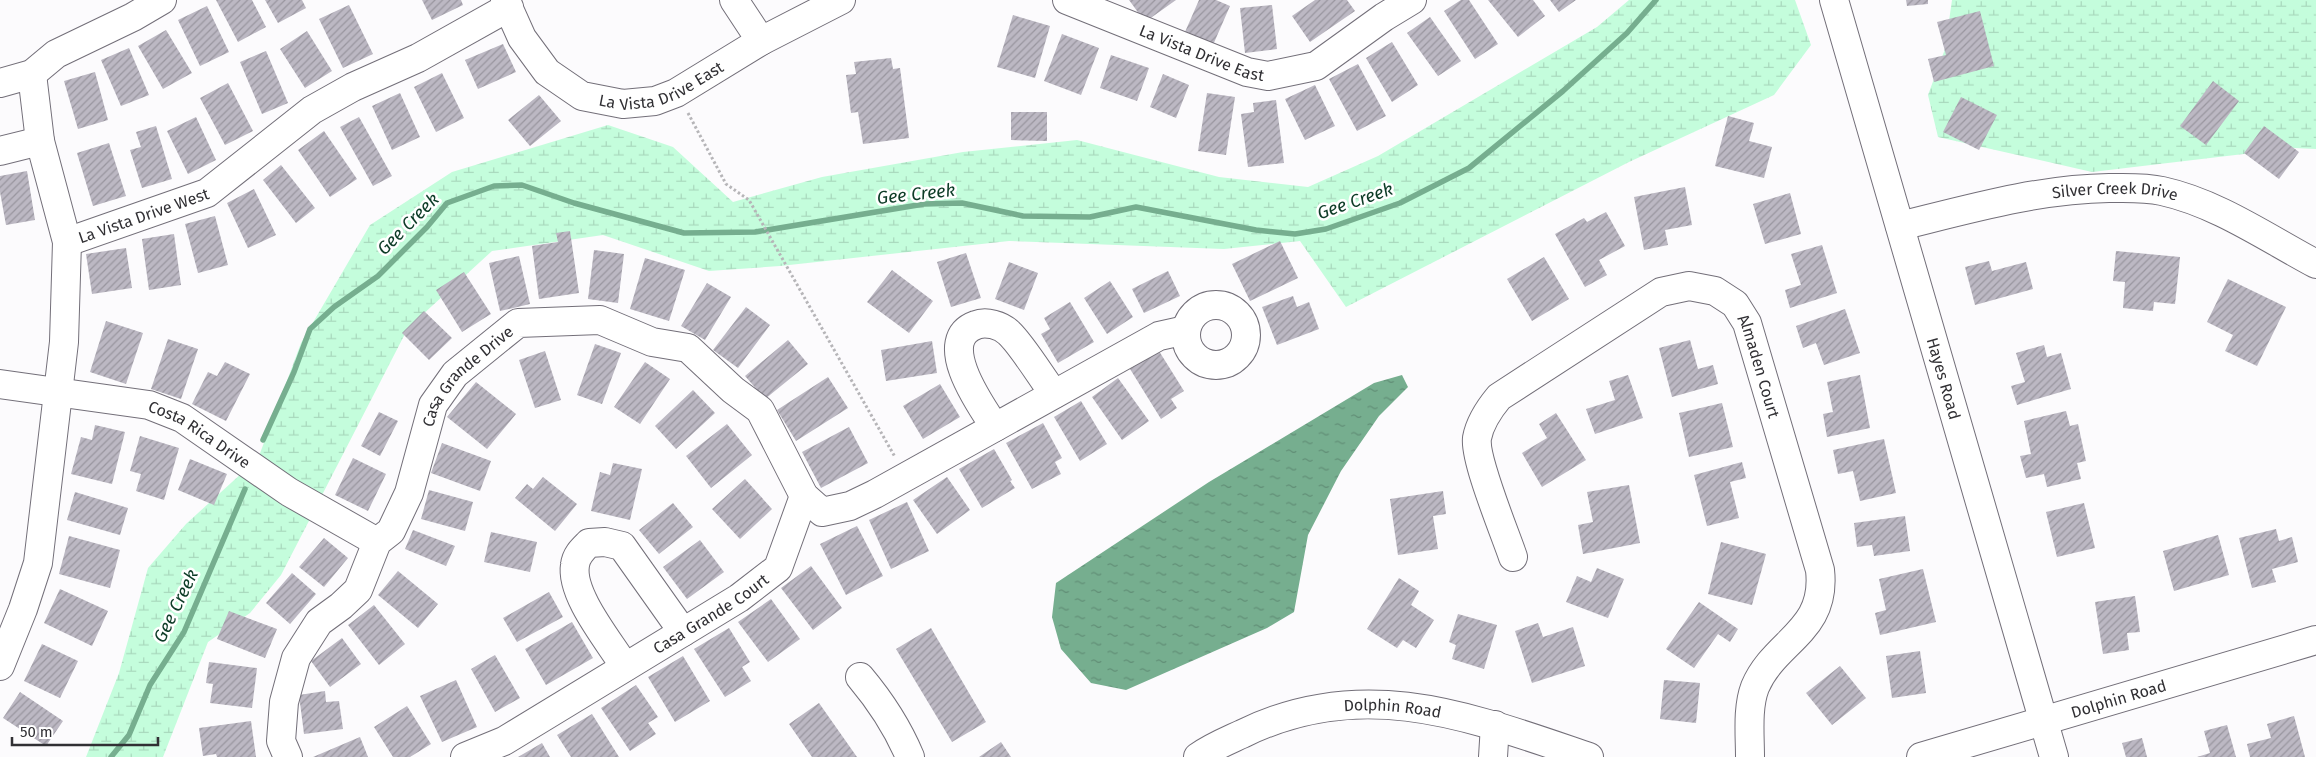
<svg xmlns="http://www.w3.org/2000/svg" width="2316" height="757" viewBox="0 0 2316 757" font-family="'Fira Sans',sans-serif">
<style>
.wetland{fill:url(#wetland-marsh)}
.water{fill:url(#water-ripples)}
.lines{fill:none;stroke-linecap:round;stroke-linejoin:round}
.stream{stroke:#76ae8f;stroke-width:5.5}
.building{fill:url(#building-hatch)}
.minor-casing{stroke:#736f79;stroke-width:30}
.path{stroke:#b6b5b8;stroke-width:3;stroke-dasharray:2.5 2.5;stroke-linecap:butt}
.minor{stroke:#fff;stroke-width:28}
.labels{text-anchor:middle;stroke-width:5;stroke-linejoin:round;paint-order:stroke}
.street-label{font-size:16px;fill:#313034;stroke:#fff}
.water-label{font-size:18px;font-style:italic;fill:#0d3c27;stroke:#fff}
</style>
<defs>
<pattern id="wetland-marsh" width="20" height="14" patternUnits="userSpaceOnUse" patternTransform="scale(1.25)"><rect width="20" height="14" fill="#c4fddc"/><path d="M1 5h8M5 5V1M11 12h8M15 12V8" fill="none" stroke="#a9d9bd"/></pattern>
<pattern id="water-ripples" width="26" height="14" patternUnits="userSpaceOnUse" patternTransform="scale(1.25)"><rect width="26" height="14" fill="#76ae8f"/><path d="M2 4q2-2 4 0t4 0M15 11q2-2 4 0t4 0" fill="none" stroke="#618e76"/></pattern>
<pattern id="building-hatch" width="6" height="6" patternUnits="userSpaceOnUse" patternTransform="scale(1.25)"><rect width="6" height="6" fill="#bcb8c3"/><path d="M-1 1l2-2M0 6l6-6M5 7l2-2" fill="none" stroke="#99969f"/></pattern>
</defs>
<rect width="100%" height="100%" fill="#fcfbfd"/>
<!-- wetland -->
<path class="wetland" d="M1629 0H1795L1811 45 1774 95 1629 162 1346 307 1300 241 1224 249 1009 241 780 266 709 271 603 235 492 251 408 328 321 497 259 456 301 343 370 225 452 172 608 125 673 147 733 202 822 177 963 152 1077 140 1219 177 1308 187 1378 156 1597 27Z
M1952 0H2316V149L2294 148 2092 172 1938 137 1928 95 1945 49Z
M243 472 311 517 281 575 250 613 208 642 163 757H86L119 673 148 568 186 524Z"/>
<!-- water -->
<path class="water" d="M1402 375 1408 387 1379 416 1341 471 1308 535 1294 612 1267 628 1126 690 1091 683 1061 649 1052 617 1056 583 1209 482 1374 383Z"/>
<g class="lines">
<!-- stream -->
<path class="stream" d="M263 440 294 372 310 329 334 307 378 276 427 227 447 203 494 186 522 185 574 203 684 233 755 232 924 204 962 203 1023 216 1090 217 1136 207 1256 230 1295 234 1326 229 1400 203 1469 168 1563 91 1627 33 1656 0
M111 757 129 735 150 685 184 632 245 489"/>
</g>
<!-- building -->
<path class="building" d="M216 0H252L266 27 238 42Z
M265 0H302L306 8 278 23Z
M422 0H461L463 5 432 20Z
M1129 0H1176L1145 22Z
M1199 0H1216L1230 6 1213 45 1185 32Z
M1315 0H1347L1355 11 1310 42 1292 16Z
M1461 0H1469L1498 44 1475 59 1444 11Z
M1488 0H1533L1545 16 1518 37Z
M1550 0H1576L1559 12Z
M1906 0H1928V4L1907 6Z
M349 5 373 54 343 68 319 19Z
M1272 5 1277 49 1245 53 1240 8Z
M207 6 229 52 200 66 178 20Z
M1980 11 1994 66 1934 82 1928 59 1946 55 1937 22Z
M1013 15 1050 26 1035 78 997 67Z
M1430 17 1461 61 1438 76 1407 33Z
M166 30 192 73 163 89 138 46Z
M307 31 332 71 305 88 280 49Z
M1062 34 1099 48 1081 95 1044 81Z
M1392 42 1418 85 1392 102 1366 58Z
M503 44 516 72 478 89 465 60Z
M129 48 149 95 121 106 101 60Z
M266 51 288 103 262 114 240 62Z
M1111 55 1149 68 1137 101 1100 88Z
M891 58 893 69 900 68 909 138 863 144 858 112 851 113 846 75 856 74 854 62Z
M1358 64 1386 116 1357 131 1329 79Z
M95 72 108 120 78 129 64 81Z
M442 73 464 118 436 132 414 87Z
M1163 74 1189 85 1176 118 1150 107Z
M2213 81 2239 101 2206 145 2180 126Z
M228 83 253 131 225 145 200 98Z
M1315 85 1335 126 1305 140 1285 99Z
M400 93 420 137 392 150 372 106Z
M1207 93 1235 97 1226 155 1198 151Z
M539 95 561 121 530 146 508 120Z
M1961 97 1997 115 1979 150 1943 132Z
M1276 100 1284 163 1248 167 1241 114 1254 112 1253 103Z
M1011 112H1047V141L1011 140Z
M1728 116 1754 123 1749 141 1772 147 1764 178 1715 166Z
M196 117 216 160 188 174 167 131Z
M359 117 392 176 373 186 340 127Z
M156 126 172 179 142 188 130 150 141 147 136 132Z
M2264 126 2299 152 2279 179 2244 153Z
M324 131 357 179 330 197 298 150Z
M109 143 126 196 93 206 77 153Z
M281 165 315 208 296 223 263 180Z
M27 171 35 220 6 225 0 192V176Z
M1685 187 1692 225 1665 230 1668 245 1644 250 1634 197Z
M254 189 276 235 248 248 227 203Z
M1790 193 1801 234 1765 244 1753 204Z
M1606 212 1625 246 1599 260 1607 275 1585 287 1555 234 1584 218 1587 222Z
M215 216 228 265 198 273 185 224Z
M570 231 579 293 539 299 532 246 558 242 556 233Z
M174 234 181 285 149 290 142 239Z
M1280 241 1298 278 1250 301 1232 264Z
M1822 245 1837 293 1790 308 1785 290 1801 285 1791 254Z
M126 248 132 288 92 294 86 254Z
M594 250 624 254 618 303 588 299Z
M2116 251 2180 257 2175 304 2154 302 2153 311 2123 308 2125 282 2113 281Z
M966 253 981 298 951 307 937 262Z
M519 256 530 304 500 311 489 263Z
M1544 257 1569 299 1532 321 1507 279Z
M645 258 685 270 669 321 630 309Z
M1989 261 1992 271 2026 262 2033 289 1975 305 1965 267Z
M1009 262 1038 273 1024 310 995 299Z
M892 270 933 301 909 333 867 302Z
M1168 271 1180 296 1144 313 1132 289Z
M464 272 491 314 462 332 436 290Z
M2228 279 2286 307 2257 366 2225 351 2233 335 2207 322Z
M1110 281 1133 317 1107 334 1084 298Z
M707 283 731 297 705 340 681 326Z
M1293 296 1297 307 1309 302 1319 329 1277 345 1262 307Z
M1070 302 1094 342 1058 363 1041 334 1050 329 1044 318Z
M746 307 770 325 738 368 713 350Z
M1845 309 1860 353 1824 365 1816 343 1803 348 1796 326Z
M424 311 452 338 429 360 402 333Z
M106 321 143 333 126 384 90 372Z
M168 339 198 349 181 399 151 389Z
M788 340 808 364 765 399 745 376Z
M1690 340 1698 369 1713 365 1718 384 1672 397 1659 348Z
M932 341 937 373 886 381 881 350Z
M595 344 621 353 602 404 577 395Z
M2044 345 2047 357 2061 353 2071 389 2017 405 2011 386 2025 382 2016 353Z
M545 351 561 400 535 408 519 360Z
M1159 351 1184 391 1171 399 1177 408 1161 419 1130 369Z
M225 362 250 374 226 421 192 404 208 372 217 376Z
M645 362 670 379 640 424 614 407Z
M1628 375 1643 418 1595 434 1586 409 1615 400 1609 381Z
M1860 375 1870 428 1827 437 1823 414 1833 412 1827 382Z
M828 377 848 408 796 441 777 410Z
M1118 378 1149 421 1122 440 1092 397Z
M476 382 516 414 487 449 447 417Z
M940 384 960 417 923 439 903 406Z
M693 390 715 413 676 449 655 426Z
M1081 401 1107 444 1080 461 1054 417Z
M1722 403 1733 447 1689 457 1679 413Z
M2066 411 2070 426 2078 424 2086 461 2077 463 2081 479 2047 487 2044 474 2026 478 2020 456 2031 454 2024 421Z
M379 412 398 421 380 456 361 446Z
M1556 413 1586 460 1542 487 1522 453 1547 438 1539 424Z
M1043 423 1062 458 1055 462 1061 474 1032 489 1006 443Z
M727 424 752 455 711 488 686 456Z
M95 425 125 432 112 484 71 474 81 437 92 440Z
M849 427 868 463 821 488 802 452Z
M140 436 179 448 164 500 136 491 141 474 130 471Z
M1884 439 1896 493 1860 501 1853 471 1838 474 1833 450Z
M442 443 491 461 480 491 431 473Z
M994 449 1012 480 1010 481 1015 488 982 508 959 469Z
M353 458 386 474 368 511 335 495Z
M190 459 227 474 214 505 178 490Z
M1742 462 1746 478 1730 482 1739 518 1707 526 1694 475Z
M613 463 642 469 630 520 591 511 600 472 610 475Z
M543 477 577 504 555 531 515 498 527 484 533 489Z
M947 477 970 510 937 534 913 500Z
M745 479 772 509 740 539 712 509Z
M1629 485 1640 543 1583 554 1578 525 1593 522 1587 492Z
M429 490 473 502 465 531 421 519Z
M1443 491 1446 514 1433 516 1438 549 1398 555 1390 499Z
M75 492 128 508 120 535 67 520Z
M907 502 929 551 891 569 869 520Z
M673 503 693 527 659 554 639 530Z
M2084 503 2095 548 2057 557 2046 512Z
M1905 516 1910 551 1874 556 1872 545 1857 547 1854 523Z
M857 526 883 576 846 595 820 544Z
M2276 529 2279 541 2292 537 2298 562 2272 569 2276 582 2252 588 2239 538Z
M413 530 455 546 446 566 405 549Z
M491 532 537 542 530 572 484 562Z
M2218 535 2229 575 2174 591 2163 551Z
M69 536 120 550 110 588 59 574Z
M324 538 348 558 324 587 299 567Z
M700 540 724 572 687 599 663 567Z
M1721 542 1766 554 1752 605 1708 594Z
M811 566 842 608 813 630 781 588Z
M1597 568 1624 579 1608 618 1566 602 1577 576 1591 582Z
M1923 569 1936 622 1880 635 1875 613 1886 610 1879 579Z
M398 571 438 604 418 628 378 595Z
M292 573 316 594 290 624 266 603Z
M1399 578 1419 591 1411 605 1434 620 1416 648 1403 640 1397 648 1367 629Z
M60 589 108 611 92 646 44 623Z
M549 592 563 617 517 642 503 618Z
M2135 596 2140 632 2127 633 2129 650 2103 654 2095 602Z
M771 599 800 639 768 662 738 622Z
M1699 602 1738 629 1730 642 1718 634 1694 668 1666 649Z
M374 605 405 644 379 665 348 625Z
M229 611 277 629 265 658 217 639Z
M1458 614 1497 625 1484 669 1452 659 1456 645 1449 642Z
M572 622 593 658 546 685 525 649Z
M1538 623 1543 637 1573 627 1585 666 1532 683 1515 631Z
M729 628 750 662 742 667 751 681 725 697 694 649Z
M931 628 986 722 952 742 896 649Z
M342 638 361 664 330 687 311 661Z
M42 644 78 661 60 698 24 681Z
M1920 651 1926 693 1892 698 1886 656Z
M495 655 520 698 495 712 471 669Z
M683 656 710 701 675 722 648 677Z
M209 662 257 668 252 708 210 703 213 684 206 683Z
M1840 666 1866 698 1832 725 1806 693Z
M456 680 477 727 442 742 420 696Z
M1664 680 1700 683 1696 723 1660 719Z
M636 685 658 717 648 723 656 734 630 751 601 708Z
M325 691 326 702 339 701 343 729 304 734 299 695Z
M20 692 63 721 46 746 3 718Z
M819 703 857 757H812L789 724Z
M407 706 431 744 410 757H393L374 727Z
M592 714 619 757H571L557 735Z
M2294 716 2305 757H2250L2247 744 2271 738 2267 724Z
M251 721 256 757H217L216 754 203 756 199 728Z
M2227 725 2236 757H2197L2210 753 2204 731Z
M360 737 368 757H313Z
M2142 738 2147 757H2126L2122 743Z
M1001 742 1011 757H979Z
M542 743 550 757H518Z"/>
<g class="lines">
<!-- minor casing -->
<g class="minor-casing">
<g id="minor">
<path id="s1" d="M505 0 522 38 547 72 582 96 623 104 655 101 676 93 761 41 841 0"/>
<path d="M734 0 761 41"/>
<path id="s2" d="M1067 0 1247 72 1268 76 1316 66 1384 17 1412 0"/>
<path id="s3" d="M1834 0 2054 757"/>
<path d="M0 83 32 74 56 54 133 17 162 0"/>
<path d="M0 151 40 141"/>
<path id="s4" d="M1900 226C1969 209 2038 189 2109 188 2126 188 2145 187 2162 191 2217 203 2267 238 2316 264"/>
<path id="s5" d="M67 242 207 193 312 110 353 87 418 58 509 7"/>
<circle cx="1216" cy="335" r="30"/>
<path id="s6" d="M0 384 149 405 182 418 289 492 377 542"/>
<path d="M995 427C981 406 934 340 976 325 986 321 1001 325 1009 333 1022 345 1042 378 1054 394"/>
<path id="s7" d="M1513 557C1505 533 1474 459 1477 438 1480 422 1489 409 1499 397L1661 292 1689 286 1715 291 1735 304 1747 323 1820 570C1827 632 1775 640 1755 687 1747 708 1750 735 1750 757"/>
<path d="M0 666 23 609 38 563 64 342 67 242 40 141 32 74"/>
<path d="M625 667C610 642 570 595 575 565 576 555 583 549 589 543L605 542 622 546 683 632"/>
<path d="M860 677C881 702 897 726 910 757"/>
<path id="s8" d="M288 757 281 741 284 702 296 658 319 622 341 606 358 590 377 542 391 531 409 493 433 405 455 374 518 323 600 320 652 342 688 348 733 390 760 410 804 496 822 512 850 506 875 494 1159 336 1186 330"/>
<path id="s9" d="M465 757 504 741 739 598 778 568 804 496"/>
<path id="s10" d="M1198 757C1212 747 1227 741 1242 734 1363 674 1471 717 1589 757"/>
<path d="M1493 757 1495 725"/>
<path id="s11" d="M1921 757 2316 640"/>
</g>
</g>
<!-- path -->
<path class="path" d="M688 113 726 184 749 200 895 457"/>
<!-- minor -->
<use href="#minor" class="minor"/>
</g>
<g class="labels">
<!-- street labels -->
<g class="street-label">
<text dy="6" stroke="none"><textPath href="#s2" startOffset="145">La Vista Drive East</textPath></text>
<text dy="6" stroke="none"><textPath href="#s1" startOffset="210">La Vista Drive East</textPath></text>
<text dy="6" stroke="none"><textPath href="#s4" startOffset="219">Silver Creek Drive</textPath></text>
<text dy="6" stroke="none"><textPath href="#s5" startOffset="81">La Vista Drive West</textPath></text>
<text dy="6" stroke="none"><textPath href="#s7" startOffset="511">Almaden Court</textPath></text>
<text dy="6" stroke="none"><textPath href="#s8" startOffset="442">Casa Grande Drive</textPath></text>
<text dy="6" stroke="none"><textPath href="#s3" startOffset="394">Hayes Road</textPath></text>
<text dy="6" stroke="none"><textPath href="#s6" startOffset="209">Costa Rica Drive</textPath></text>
<text dy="6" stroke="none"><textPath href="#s9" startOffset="285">Casa Grande Court</textPath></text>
<text dy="6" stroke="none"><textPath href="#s11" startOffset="206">Dolphin Road</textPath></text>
<text dy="6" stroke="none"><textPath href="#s10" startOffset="205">Dolphin Road</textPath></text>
</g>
<!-- water labels -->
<g class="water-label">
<text transform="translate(916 194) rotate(-6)" y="6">Gee Creek</text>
<text transform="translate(1355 201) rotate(-19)" y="6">Gee Creek</text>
<text transform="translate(408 224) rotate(-45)" y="6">Gee Creek</text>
<text transform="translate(176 606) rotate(-64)" y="6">Gee Creek</text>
</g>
</g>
<!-- scale -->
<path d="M12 737v8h146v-8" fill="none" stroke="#313034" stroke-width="2.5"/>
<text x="20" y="737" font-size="15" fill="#313034" stroke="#ffffff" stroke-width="4" paint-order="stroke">50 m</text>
</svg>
